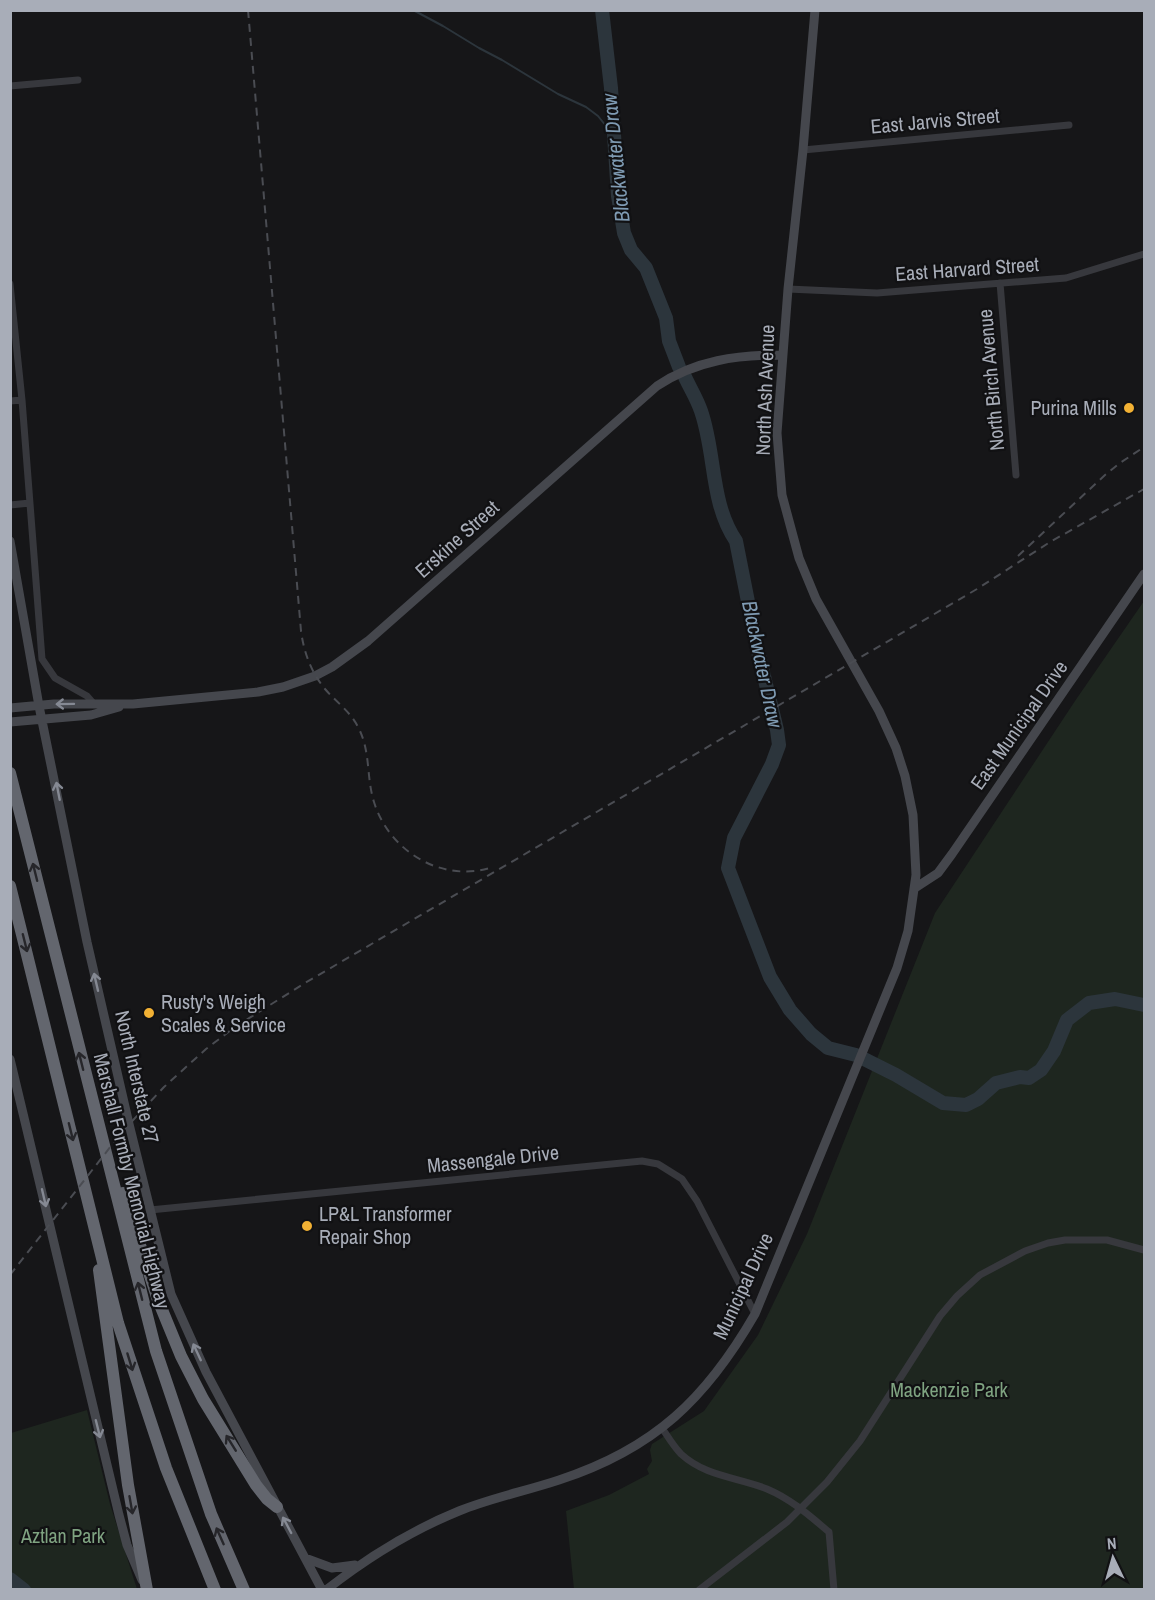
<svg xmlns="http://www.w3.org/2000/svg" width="1155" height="1600" viewBox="0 0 1155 1600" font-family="'Archivo Narrow',sans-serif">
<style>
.green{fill:#1e261f}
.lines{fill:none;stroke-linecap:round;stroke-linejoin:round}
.stream{stroke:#2c353c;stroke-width:2}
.river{stroke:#2c353c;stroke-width:14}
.street{stroke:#37383d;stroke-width:7}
.secondary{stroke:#45474d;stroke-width:9}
.highway{stroke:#63666e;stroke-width:12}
.rail{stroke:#4a4c52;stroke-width:2;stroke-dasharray:8 6;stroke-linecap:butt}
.oneway{stroke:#858993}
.oneway2{stroke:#26262a}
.poi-dot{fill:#f2b134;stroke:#111113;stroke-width:2}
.labels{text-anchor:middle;stroke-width:4.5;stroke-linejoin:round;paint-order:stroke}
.street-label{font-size:20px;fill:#a8adb8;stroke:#111113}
.poi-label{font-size:20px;fill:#a8adb8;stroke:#111113;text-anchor:start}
.park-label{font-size:20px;fill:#7fa381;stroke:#111113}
.water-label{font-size:21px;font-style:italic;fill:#7f9bb3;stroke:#111113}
</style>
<rect width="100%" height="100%" fill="#161618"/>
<!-- green -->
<path class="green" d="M1144 601V1589H574L566 1511 609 1495 649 1474 647 1469 652 1461 650 1450 652 1444 704 1411 758 1335 807 1234 935 913 1075 701Z
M87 1410 110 1504 137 1589H11V1433Z"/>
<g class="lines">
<!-- stream -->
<path class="stream" d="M413 10 443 26 479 48 502 60 558 94 586 107 598 116 614 136"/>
<!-- river -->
<path class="river" d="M602 10 611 88 618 196 624 233 631 250 646 268 666 318 669 341 679 367
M685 377C690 388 697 399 701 411 716 454 710 503 736 541L757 647 777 730 779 745 772 764 734 838 728 868 770 977 790 1010 811 1034 828 1048 856 1055 896 1075 943 1103 966 1105 978 1099 996 1083 1020 1077 1029 1078 1041 1070 1054 1051 1067 1020 1089 1003 1115 999 1144 1005
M10 1579 24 1590"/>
<!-- street -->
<path class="street" d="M10 86 78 80
M803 150 1069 125
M1000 283 1016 475
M10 284 22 400 42 659 55 678 87 696 94 704
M788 289 877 293 1066 278 1144 254
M10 401 22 400
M10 505 30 503
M150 1210 642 1161 658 1164 682 1179 697 1201 755 1314
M662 1428C668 1437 674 1447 681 1454 706 1477 738 1477 767 1489 791 1499 810 1516 829 1532L834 1590
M699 1590 787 1522 827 1482 860 1441 940 1316 957 1296 980 1275 1025 1251 1048 1243 1065 1240H1107L1144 1250"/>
<!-- secondary -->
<path class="secondary" d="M10 541 39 706 87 942 129 1124 171 1294 206 1372 322 1590
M10 708 54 704H133L258 692 283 687 315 676 332 667 368 641 657 386C696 360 737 355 783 355
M10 722 91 715 119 707
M915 888 938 873 952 854 1144 574
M10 1059 119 1515 127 1545 142 1580
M305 1558 332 1568 355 1565
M326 1590C368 1557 410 1531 459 1511 491 1498 526 1491 559 1480 654 1449 706 1399 755 1314L897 968 908 931 916 875 913 815 905 776 896 748 879 711 816 599 799 558 782 495 777 433 788 289 803 150 815 10"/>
<!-- highway -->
<path class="highway" d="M10 773 156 1351 211 1514 244 1590
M10 886 118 1323 166 1468 215 1590
M123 1193 158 1300 181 1356 203 1399 256 1485 267 1499 277 1507
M99 1270 128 1485 147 1590"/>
<!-- rail -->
<path class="rail" d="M248 10 301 631C304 653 311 672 325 689 336 702 350 711 358 727 371 751 366 777 374 802 389 851 442 884 493 867
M1018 556 1105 475 1120 463 1144 447
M10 1275 122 1132 164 1087 206 1049 235 1027 305 983 977 589 1050 542 1144 489"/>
</g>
<!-- one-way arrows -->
<defs><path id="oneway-shaft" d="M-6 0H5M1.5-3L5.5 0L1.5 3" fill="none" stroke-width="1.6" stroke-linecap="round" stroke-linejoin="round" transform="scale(1.5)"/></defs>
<g class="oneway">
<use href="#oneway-shaft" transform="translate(65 704) rotate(179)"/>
<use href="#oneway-shaft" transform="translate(58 791) rotate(-101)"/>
<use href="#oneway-shaft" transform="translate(96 982) rotate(-103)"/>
<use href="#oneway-shaft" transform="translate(44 1198) rotate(77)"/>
<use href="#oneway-shaft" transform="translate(197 1352) rotate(-115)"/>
<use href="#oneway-shaft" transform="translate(98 1429) rotate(76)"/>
<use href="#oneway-shaft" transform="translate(287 1525) rotate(-118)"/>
</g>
<g class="oneway2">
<use href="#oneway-shaft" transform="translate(35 872) rotate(-104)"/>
<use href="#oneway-shaft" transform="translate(25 943) rotate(76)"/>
<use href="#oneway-shaft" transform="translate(81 1061) rotate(-104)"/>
<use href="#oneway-shaft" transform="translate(71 1132) rotate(76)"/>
<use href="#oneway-shaft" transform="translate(140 1291) rotate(-104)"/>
<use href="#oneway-shaft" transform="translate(130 1362) rotate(73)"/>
<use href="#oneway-shaft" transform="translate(231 1443) rotate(-122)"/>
<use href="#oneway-shaft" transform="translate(131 1505) rotate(80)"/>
<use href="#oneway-shaft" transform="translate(220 1536) rotate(-114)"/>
</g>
<!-- markers -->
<g class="poi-dot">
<circle cx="1129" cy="408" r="6"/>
<circle cx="149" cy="1013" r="6"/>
<circle cx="307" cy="1226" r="6"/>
</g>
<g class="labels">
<!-- street labels -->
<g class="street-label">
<text transform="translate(935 121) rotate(-5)" y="7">East Jarvis Street</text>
<text transform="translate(967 269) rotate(-4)" y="7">East Harvard Street</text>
<text transform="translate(991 380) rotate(-95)" y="7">North Birch Avenue</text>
<text transform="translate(765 390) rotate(-88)" y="7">North Ash Avenue</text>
<text transform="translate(457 539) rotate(-42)" y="7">Erskine Street</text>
<text transform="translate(1019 725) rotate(-55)" y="7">East Municipal Drive</text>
<text transform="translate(137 1077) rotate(77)" y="7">North Interstate 27</text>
<text transform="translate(493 1159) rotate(-6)" y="7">Massengale Drive</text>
<text transform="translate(132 1181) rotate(76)" y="7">Marshall Formby Memorial Highway</text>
<text transform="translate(743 1286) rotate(-65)" y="7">Municipal Drive</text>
</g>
<!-- poi labels -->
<g class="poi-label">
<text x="1117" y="415" text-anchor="end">Purina Mills</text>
<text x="161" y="1009">Rusty's Weigh<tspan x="161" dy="23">Scales &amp; Service</tspan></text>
<text x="319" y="1221">LP&amp;L Transformer<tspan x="319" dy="23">Repair Shop</tspan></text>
</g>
<!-- park labels -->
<g class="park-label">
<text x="949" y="1397">Mackenzie Park</text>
<text x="63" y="1543">Aztlan Park</text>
</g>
<!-- water labels -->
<g class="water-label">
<text transform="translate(616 158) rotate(-96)" y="7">Blackwater Draw</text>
<text transform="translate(762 664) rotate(78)" y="7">Blackwater Draw</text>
</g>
</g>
<!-- border -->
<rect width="1155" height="1600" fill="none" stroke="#a8adb8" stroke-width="24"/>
<!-- north arrow -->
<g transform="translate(1113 1558) rotate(355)" stroke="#111113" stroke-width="4.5" paint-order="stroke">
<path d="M0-4.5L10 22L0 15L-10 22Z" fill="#a8adb8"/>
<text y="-9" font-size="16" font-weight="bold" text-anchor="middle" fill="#a8adb8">N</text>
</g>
</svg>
